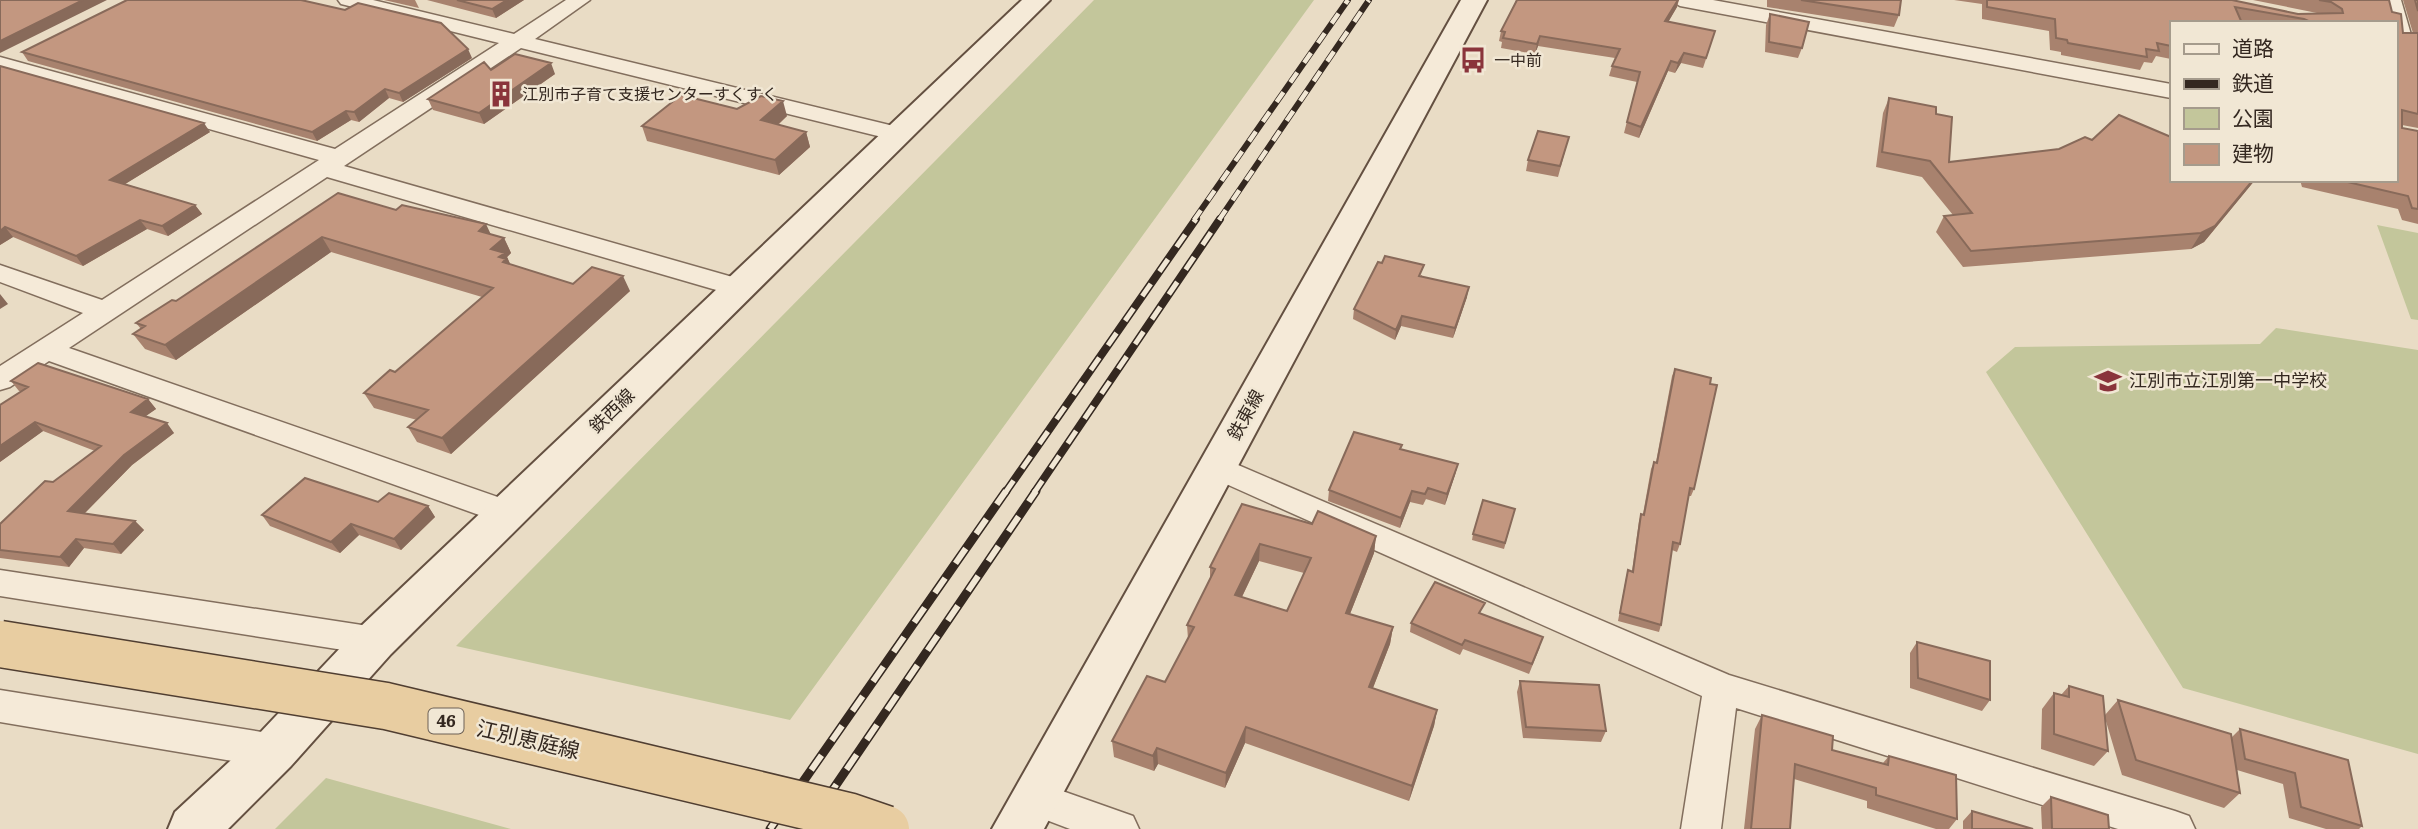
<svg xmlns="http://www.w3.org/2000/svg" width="2418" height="829" viewBox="0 0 2418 829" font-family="Literata,'Noto Sans JP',serif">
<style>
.green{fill:#c3c69b}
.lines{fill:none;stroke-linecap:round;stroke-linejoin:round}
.street-casing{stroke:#826e5d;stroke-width:3}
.secondary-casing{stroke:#645041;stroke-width:4}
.street{fill:#f5ead8;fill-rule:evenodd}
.secondary{fill:#f5ead8;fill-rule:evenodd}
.rail-far2-casing{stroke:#342820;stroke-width:6}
.rail-far1-casing{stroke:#342820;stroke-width:8}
.rail-casing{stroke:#342820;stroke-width:9}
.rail-far2{stroke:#f1e7d4;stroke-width:4.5;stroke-dasharray:12;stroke-linecap:butt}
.rail-far1{stroke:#f1e7d4;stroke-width:5;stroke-dasharray:15;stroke-linecap:butt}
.rail{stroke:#f1e7d4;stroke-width:6;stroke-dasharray:18;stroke-linecap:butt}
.primary-bridge-casing{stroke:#503e31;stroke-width:49;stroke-linecap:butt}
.primary-bridge{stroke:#e8cda1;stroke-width:46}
.wall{fill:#a8826e;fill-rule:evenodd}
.shaded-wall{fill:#886a5a}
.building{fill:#c39780;stroke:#886a5a;stroke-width:2;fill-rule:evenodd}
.labels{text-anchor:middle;stroke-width:5;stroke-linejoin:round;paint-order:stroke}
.far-poi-label{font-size:16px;fill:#342820;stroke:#f1e7d4;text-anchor:start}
.shield{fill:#f1e7d4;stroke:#6d6156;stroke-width:2}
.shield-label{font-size:16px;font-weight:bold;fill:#342820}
.poi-label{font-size:18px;fill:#342820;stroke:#f1e7d4;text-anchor:start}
.street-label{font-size:18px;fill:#342820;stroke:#f1e7d4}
.near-street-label{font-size:21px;fill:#342820;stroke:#f1e7d4}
</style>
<rect width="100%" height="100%" fill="#e9dcc5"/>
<!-- green -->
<path class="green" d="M1094 0H1314L790 720 456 646Z
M2377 225 2418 233V320L2411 319Z
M2276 328 2418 350V754L2183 688 1986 372 2015 347 2260 344Z
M326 778 511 829H275Z"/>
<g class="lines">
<!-- street casing -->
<g class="street-casing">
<path id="street" d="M338 0H373L514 34 566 0H590L535 39 906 129 910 134 906 139 898 141 521 48 344 166 750 282 753 288 750 294 740 297 730 294 327 177 69 348 518 504 523 513 518 522 507 525 49 361 10 387 0 390V366L83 313 0 282V265L102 300 319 160 0 70V57L335 149 499 43 341 4Z
M1670 0H1713L2171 84V98L1680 6Z
M2381 0H2401L2412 38 2409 43H2395V23H2386Z
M1217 456 1729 675 2175 811 2189 816 2195 829H2118L1736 708 1721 829H1681L1702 696 1206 475 1202 467 1206 459Z
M0 570 375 627 387 631 392 641 387 651 375 655 0 596Z
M0 690 274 734 287 739 293 751 287 763 274 768 0 722Z
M1034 781 1133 816 1139 829H1070L1020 810 1015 798 1020 786Z"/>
</g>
<!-- secondary casing -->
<g class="secondary-casing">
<path id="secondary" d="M1022 0H1050L391 654 291 766 228 829H168L175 812 257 736 359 628Z
M1461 0H1487L1044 829H992Z"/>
</g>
<!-- street -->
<use href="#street" class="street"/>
<!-- secondary -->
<use href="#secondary" class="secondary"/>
<!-- rail-far2 casing -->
<g class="rail-far2-casing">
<path id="rail-far2" d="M1194 220 1348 0
M1219 220 1369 0"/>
</g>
<!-- rail-far1 casing -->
<g class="rail-far1-casing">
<path id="rail-far1" d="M1005 493 1196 219
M1034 493 1220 219"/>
</g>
<!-- rail casing -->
<g class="rail-casing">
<path id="rail" d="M770 829 1006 491
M806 829 1036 491"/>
</g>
<!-- rail-far2 -->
<use href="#rail-far2" class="rail-far2"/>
<!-- rail-far1 -->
<use href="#rail-far1" class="rail-far1"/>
<!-- rail -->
<use href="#rail" class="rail"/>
<!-- primary-bridge casing -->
<g class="primary-bridge-casing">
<path id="primary-bridge" d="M0 644 386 706 848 816 886 829"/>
</g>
<!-- primary-bridge -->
<use href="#primary-bridge" class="primary-bridge"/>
</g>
<!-- wall -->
<path class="wall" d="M384 0H415L419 8Z
M427 0H524L496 18Z
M1516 0H1679L1677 7 1668 22 1712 41 1703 68 1681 63 1675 73 1668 71 1639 138 1624 133 1637 82 1609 76 1612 66 1615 58 1538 46 1535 54 1501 48 1502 42 1499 41 1501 31 1515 3Z
M1767 0H1901L1899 15 1894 27 1767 7Z
M1954 0H2232L2298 14 2317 13 2253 0H2389L2392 12 2403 33H2413L2403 0H2418V128L2402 125V128L2418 131V224L2402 220 2398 209 2302 187 2300 180H2395V23H2248L2241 22 2171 23V59L2156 56 2152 63 2144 62 2140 70 2061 55V52L2050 50 2049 31 1982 19V4Z
M1770 14 1802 48 1798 58 1765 52 1766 25Z
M22 52 472 58 403 102 389 98 359 122 351 120 317 141 28 61Z
M0 66 210 132 125 184 195 205 202 214 168 236 147 229 83 266 13 237 0 245Z
M491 70 555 74 484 124 433 110 428 99Z
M1889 98 1936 114 1949 162 2059 149 2092 140 2255 180 2204 242 2191 249 1963 267 1936 232 1944 216 1953 215 1922 177 1876 167 1883 113Z
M737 109 787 116 778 125 806 132 810 147 779 175 647 141 642 126Z
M1569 137 1558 177 1526 171 1528 160Z
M338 193 396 210 504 238 511 253 507 257 510 264 573 284 630 291 451 454 417 442 408 427 417 420 374 408 364 393 395 372 482 297 331 252 176 360 145 349 133 334 141 329 136 323 176 301Z
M1422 275V277L1467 297 1453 338 1401 326 1395 340 1353 319 1354 309Z
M1675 369 1694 489 1691 496H1688L1680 544 1677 552 1672 550 1661 625 1659 632 1618 621 1626 578 1628 570 1632 571 1639 521 1641 514H1643L1651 469 1654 462H1656L1672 376Z
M11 381 148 399 156 409 145 416 174 433 132 465 84 514 135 521 144 530 121 554 84 548 69 567 0 558V524L95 451 43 431 0 462 21 391H19Z
M1401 449 1458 464 1455 475 1445 505 1426 499 1423 505 1410 502 1400 528 1328 501 1329 490Z
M378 502 428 506 435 517 401 550 359 535 340 553 270 526 262 515Z
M1242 504 1312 524 1376 536 1374 553 1350 614 1393 627 1390 644 1373 688 1437 710 1434 726 1409 801 1245 743 1225 788 1158 764 1154 771 1114 757 1112 741 1165 682 1188 639 1187 625 1210 579V567ZM1259 561 1304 573 1287 611 1242 597Z
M1515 509 1504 549 1472 540 1473 534Z
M1482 614 1540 647 1529 674 1463 649 1460 655 1410 632 1411 623Z
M1917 642 1990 700 1982 711 1910 688V653Z
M1520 681 1606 731 1601 742 1523 738 1517 692Z
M2069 686 2105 715 2118 700 2231 738 2240 729 2362 826 2359 829H2326L2289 818 2283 784 2237 770 2240 793 2224 808 2122 775 2105 718 2108 751 2094 766 2041 749 2042 709 2054 693 2061 695Z
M1762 715 1832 750 1883 763 1889 756 1957 819 1949 829H1936L1867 808V801L1794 779 1790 829H1744L1755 729Z
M2051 797 2109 829H2042L2041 807Z
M1972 811 2033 829H1963V821Z"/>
<!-- shaded-wall -->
<path class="shaded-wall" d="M83 0H107L0 53V41Z
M507 0H524L496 18 492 9Z
M1678 0 1677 7 1663 31 1665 21Z
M1540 36 1538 46 1535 54 1537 44Z
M468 49 472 58 403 102 399 93Z
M1684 53 1681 63 1675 73 1678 63Z
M1671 61 1668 71 1639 138 1641 127Z
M551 63 555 74 484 124 479 113Z
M385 89 389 98 359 122 354 112Z
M783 101 787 116 765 136 761 120Z
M346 111 351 120 317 141 312 132Z
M204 123 210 132 117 189 110 180Z
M806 132 810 147 779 175 775 160Z
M2253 180H2255L2204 242 2191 249 2201 233Z
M195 205 202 214 168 236 162 226Z
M140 220 147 229 83 266 76 256Z
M486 224 493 239 479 231Z
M5 227 13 237 0 245V231Z
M322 237 331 252 176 360 165 345Z
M504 238 511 253 507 257 512 268 510 269 491 249Z
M623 276 630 291 451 454 442 438Z
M1469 287 1467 297 1453 338 1455 328Z
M0 294 8 304 0 309Z
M1402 316 1401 326 1395 340 1396 330Z
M148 399 156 409 139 421 131 412Z
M35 422 43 431 0 462V446Z
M167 423 174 433 132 465 77 521 68 511 124 455Z
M1458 464 1455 475 1445 505 1447 494Z
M1412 491 1410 502 1400 528 1401 518Z
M428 506 435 517 401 550 394 539Z
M135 521 144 530 121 554 113 544Z
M351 524 359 535 340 553 331 542Z
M1376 536 1374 553 1344 629 1346 613Z
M76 539 84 548 69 567 60 557Z
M1260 544 1259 561 1235 611V595Z
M1393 627 1390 644 1367 703 1369 687Z
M1437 710 1434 726 1409 801 1412 786Z
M1246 727 1245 743 1225 788 1226 773Z
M1157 748 1158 764 1154 771 1153 756Z"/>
<!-- building -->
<path class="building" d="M0 0H83L0 41Z
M127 0H301L345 10 358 3 441 23 468 49 399 93 385 89 354 112 346 111 312 132 22 52Z
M457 0H507L492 9Z
M1517 0H1678L1665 21 1715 31 1706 58 1684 53 1678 63 1671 61 1641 127 1627 122 1640 72 1612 66 1620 49 1540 36 1537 44 1503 38 1505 32 1501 31Z
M1801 0H1901L1899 15Z
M1987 0H2232L2298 14 2343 13 2342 9 2331 2 2319 0H2389L2392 12 2401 14 2403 33H2418V114L2402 110V128L2418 131V209L2412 208 2408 196 2339 180H2395V23H2313L2304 19 2235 7 2242 23H2171V46L2157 43 2159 51 2146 49 2147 57 2068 43 2067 40 2056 38 2055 19 1987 7Z
M2415 0H2418V11Z
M1770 14 1809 22 1802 48 1769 42Z
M515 54 551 63 479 113 428 99 484 62 491 70Z
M0 66 204 123 110 180 195 205 162 226 140 220 76 256 5 227 0 231Z
M681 95 737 109 761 96 783 101 761 120 806 132 775 160 642 126Z
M1889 98 1936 107V114L1952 117 1949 162 2059 149 2085 137 2092 140 2119 115 2171 137V180H2253L2215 226 2201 233 1971 251 1944 216 1972 213 1930 161 1882 152Z
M1538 131 1569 137 1560 166 1528 160Z
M338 193 396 210 402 205 486 224 479 231 504 238 491 249 505 253 499 257 506 259 503 262 573 284 592 267 623 276 442 438 408 427 428 410 364 393 390 370 395 372 493 288 322 237 165 345 133 334 145 326 136 323 172 300 176 301Z
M1385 256 1424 265 1419 276 1469 287 1455 328 1402 316 1396 330 1354 309 1378 262 1382 263Z
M38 363 148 399 131 412 167 423 124 455 68 511 135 521 113 544 76 539 60 557 0 550V524L45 481 53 482 101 446 35 422 0 446V405L28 387 11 381Z
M1675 369 1711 378 1710 384 1717 385 1694 489 1690 488 1680 544 1673 542 1661 625 1620 613 1628 570 1633 572 1641 514 1644 515 1654 462 1657 463Z
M1354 432 1402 445 1400 449 1458 464 1447 494 1428 488 1425 494 1412 491 1401 518 1329 490Z
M305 478 378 502 389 493 428 506 394 539 351 524 331 542 262 515Z
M1483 500 1515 509 1505 543 1473 534Z
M1242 504 1312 524 1318 511 1376 536 1346 613 1393 627 1369 687 1437 710 1412 786 1246 727 1226 773 1157 748 1153 756 1112 741 1147 676 1165 682 1194 627 1187 625 1215 569 1210 567ZM1260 544 1311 558 1287 611 1235 595Z
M1435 582 1485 603 1479 613 1543 637 1532 664 1465 640 1462 645 1411 623Z
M1917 642 1990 661V700L1918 678Z
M1520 681 1599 685 1606 731 1526 727Z
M2069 686 2103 696 2108 751 2054 734V693L2069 697Z
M2118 700 2231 734 2240 793 2136 760Z
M1762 715 1833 736 1832 750 1888 765 1889 756 1956 775 1957 819 1876 795V788L1795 764 1790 829H1751Z
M2240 729 2348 760 2362 826 2301 807 2295 773 2245 759Z
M2051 797 2108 815 2109 829H2052Z
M1972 811 2033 829H1972Z"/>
<!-- icons -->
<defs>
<g id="bus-bare" transform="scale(2.1)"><path d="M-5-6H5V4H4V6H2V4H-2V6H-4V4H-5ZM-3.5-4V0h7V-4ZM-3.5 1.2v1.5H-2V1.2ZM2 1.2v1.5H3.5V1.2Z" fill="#8a343b" stroke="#f1e7d4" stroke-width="2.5" paint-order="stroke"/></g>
<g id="building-bare" transform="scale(2.1)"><path d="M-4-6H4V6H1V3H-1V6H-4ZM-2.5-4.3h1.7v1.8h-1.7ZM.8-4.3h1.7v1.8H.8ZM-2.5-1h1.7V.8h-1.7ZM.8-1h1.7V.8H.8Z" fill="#8a343b" stroke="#f1e7d4" stroke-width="2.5" paint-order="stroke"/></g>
<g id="school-bare" transform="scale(2.1)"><path d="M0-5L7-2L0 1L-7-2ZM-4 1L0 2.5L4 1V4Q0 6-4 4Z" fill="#8a343b" stroke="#f1e7d4" stroke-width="2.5" paint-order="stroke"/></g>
</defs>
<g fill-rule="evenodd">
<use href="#bus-bare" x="1473" y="60"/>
<use href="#building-bare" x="501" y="94"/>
<use href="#school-bare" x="2108" y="381"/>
</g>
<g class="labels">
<!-- far-poi labels -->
<g class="far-poi-label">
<text x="1494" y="66">一中前</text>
<text x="522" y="100">江別市子育て支援センターすくすく</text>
</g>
<!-- shield labels -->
<rect class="shield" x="428.5" y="708.5" width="35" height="25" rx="5"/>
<g class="shield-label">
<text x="446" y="727">46</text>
</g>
<!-- poi labels -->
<g class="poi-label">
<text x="2129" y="387">江別市立江別第一中学校</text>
</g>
<!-- street labels -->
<g class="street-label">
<text transform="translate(612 411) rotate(-44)" y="6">鉄西線</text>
<text transform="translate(1246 415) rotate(-61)" y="6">鉄東線</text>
</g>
<!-- near-street labels -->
<g class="near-street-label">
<text transform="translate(528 740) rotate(13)" y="7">江別恵庭線</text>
</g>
</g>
<!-- legend -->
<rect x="2170" y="21" width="228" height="161" fill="#f1e7d4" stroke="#a59b8c" stroke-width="2"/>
<rect x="2184" y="44" width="35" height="10" fill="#f5ead8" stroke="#a59b8c" stroke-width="2"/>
<text x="2232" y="56" font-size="21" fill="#342820">道路</text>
<rect x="2184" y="79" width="35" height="10" fill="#342820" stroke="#a59b8c" stroke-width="2"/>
<text x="2232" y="91" font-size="21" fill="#342820">鉄道</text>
<rect x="2184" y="108" width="35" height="21" fill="#c3c69b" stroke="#a59b8c" stroke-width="2"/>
<text x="2232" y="126" font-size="21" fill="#342820">公園</text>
<rect x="2184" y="144" width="35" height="21" fill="#c39780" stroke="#a59b8c" stroke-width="2"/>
<text x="2232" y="161" font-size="21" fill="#342820">建物</text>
</svg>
